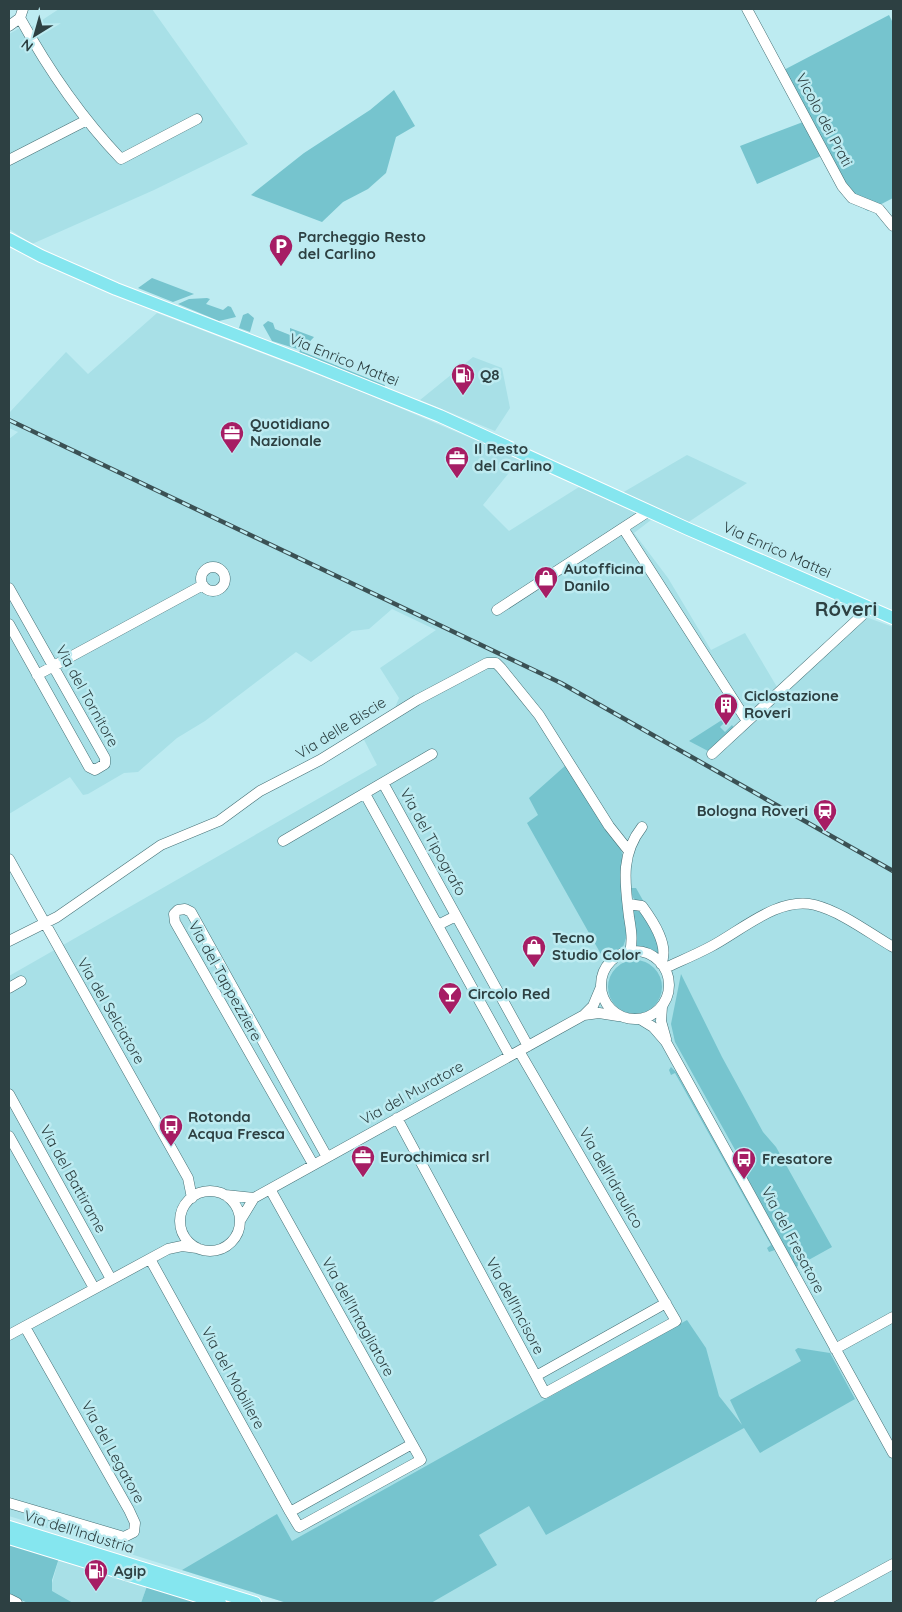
<svg xmlns="http://www.w3.org/2000/svg" width="902" height="1612" viewBox="0 0 902 1612" font-family="Quicksand,sans-serif">
<style>
.built{fill:#a8e0e7}
.green{fill:#76c4ce}
.lines{fill:none;stroke-linecap:round;stroke-linejoin:round}
.minor-casing{stroke:#467075;stroke-width:11}
.major-casing{stroke:#fff;stroke-width:14}
.minor{stroke:#fff;stroke-width:10}
.major{stroke:#85e6ef;stroke-width:12}
.rail-casing{stroke:#3b5154;stroke-width:4.5}
.rail{stroke:#bdebf1;stroke-width:2.5;stroke-dasharray:8;stroke-linecap:butt}
.labels{text-anchor:middle;stroke-width:5;stroke-linejoin:round;paint-order:stroke}
.street-label{font-size:15px;fill:#2d4042;stroke:#bdebf1}
.poi-label{font-size:15px;font-weight:bold;fill:#2d4042;stroke:#bdebf1;text-anchor:start}
.district-label{font-size:20px;font-weight:bold;fill:#2d4042;stroke:#bdebf1}
</style>
<rect width="100%" height="100%" fill="#bdebf1"/>
<!-- built -->
<path class="built" d="M59 9H152L248 144 154 190 32 244 9 229V34L18 29 30 28Z
M157 313 360 391 520 459 483 505 509 531 579 487 651 520 634 533 668 578 711 650 745 633 777 687 840 630 855 613 893 627V1603H287L9 1516V976L377 765 360 732 393 712 399 698 380 668 436 630 392 609 369 629 352 631 311 662 296 652 205 721 177 738 138 772 124 773 88 794 83 795 70 777 9 814V439L18 432 9 428V413L66 352 88 374Z
M473 357 502 368 510 408 495 431 420 400Z
M687 455 747 483 687 523 622 493Z
M59 1558 147 1586 141 1603H73L60 1598 52 1592 51 1587Z"/>
<!-- green -->
<path class="green" d="M889 15 893 23V198L868 211 851 201 821 156 757 184 740 146 803 122 778 73Z
M394 90 415 126 396 137 386 173 368 189 343 202 322 222 251 195 304 153 370 110Z
M152 278 194 294 173 302 138 288Z
M207 298 210 299 206 304 223 310 228 306 231 307 236 317 219 321 178 304 189 299Z
M248 313 254 318 250 332 239 328 243 315Z
M268 321 273 323 275 329 290 335V328L314 337 301 351 385 385 384 388 299 353 300 350 272 341 263 325Z
M725 718 727 720 720 727 725 732 732 725 734 728 708 751 689 741Z
M566 765 619 844 622 853 627 935 622 950 609 959 602 956 527 823 538 815 529 798Z
M631 888H636L645 904C634 902 632 899 631 888Z
M641 908 660 946 659 955 637 948 633 912V909Z
M608 987a27 27 0 1 1 54 0a27 27 0 1 1-54 0Z
M681 974 722 1057 763 1132 776 1147 832 1247 796 1267 745 1174 748 1173 675 1042 671 1024Z
M671 1067 676 1072 775 1250 769 1252 767 1248 771 1245 675 1073 671 1075 669 1070Z
M687 1320 706 1348 719 1396 742 1425 730 1400 801 1361 795 1350 798 1348 830 1353 855 1399 760 1453 744 1428 546 1535 529 1506 479 1535 497 1565 431 1603H287L182 1570 277 1514 292 1541Z
M9 1543 59 1558 52 1580V1591L73 1603H28L9 1595Z
M147 1586 203 1603H141Z"/>
<g class="lines">
<!-- minor casing -->
<g class="minor-casing">
<path id="minor" d="M747 9 842 186 852 198 879 209 893 226
M20 18C48 69 81 117 121 159L197 119
M9 26 20 18 23 9
M9 160 87 120
M623 528 747 721
M201 579a12 12 0 1 1 24 0a12 12 0 1 1-24 0Z
M9 588 105 758V764L95 770 89 767 9 624
M497 610 649 511
M37 675 203 585
M712 754 870 608
M383 783 528 1046
M365 794 510 1056
M283 841 432 754
M9 859 188 1178 192 1198
M628 904 642 906C653 921 670 946 661 964
M438 925 456 916
M9 941 57 917 161 845 219 821 260 791 320 760 417 700 487 663H496L501 668 539 715 609 826 628 850
M601 985a34 34 0 1 1 68 0a34 34 0 1 1-68 0Z
M630 952C633 940 631 929 629 917 625 883 620 855 642 827
M665 968C680 961 695 955 710 947 741 931 778 896 815 905 842 912 869 933 893 947
M9 988 21 981
M662 1007 661 1021 666 1039
M584 1015 599 1013 618 1016
M640 1019 653 1027 666 1042 893 1453
M519 1051 676 1321 545 1393 536 1376
M9 1094 111 1279
M397 1118 536 1376 666 1303
M9 1136 94 1288
M313 1164 175 922 174 914 178 910 185 909 191 912 327 1157
M270 1189 421 1460 299 1527 290 1512
M180 1221a30 30 0 1 1 60 0a30 30 0 1 1-60 0Z
M225 1195 254 1198
M240 1221 254 1198 584 1015 593 1006 601 987
M150 1259 290 1512 412 1444
M9 1335 168 1249 182 1246 197 1248
M835 1349 893 1317
M9 1503 124 1537 134 1532 135 1523 129 1510 25 1327
M9 1599 17 1603
M821 1603 893 1564"/>
</g>
<!-- major casing -->
<g class="major-casing">
<path id="major" d="M9 239 41 256 116 289 303 361 440 416 688 529 893 618
M9 1527 255 1603
M9 1538 220 1603"/>
</g>
<!-- minor -->
<use href="#minor" class="minor"/>
<!-- major -->
<use href="#major" class="major"/>
<!-- rail casing -->
<g class="rail-casing">
<path id="rail" d="M9 420 561 683 893 871"/>
</g>
<!-- rail -->
<use href="#rail" class="rail"/>
</g>
<!-- icons -->
<defs>
<g id="parking-pin" transform="scale(1.25)"><path d="M0 17L-7.5 6A9.5 9.5 0 1 1 7.5 6Z" fill="#a61d64" stroke="#bdebf1"/><path d="M-3.5-5.5H1a3.5 3.5 0 0 1 0 7H-1V5.5H-3.5ZM-1-3.4V-.6H.8a1.4 1.4 0 0 0 0-2.8Z" fill="#fff"/></g>
<g id="fuel-pin" transform="scale(1.25)"><path d="M0 17L-7.5 6A9.5 9.5 0 1 1 7.5 6Z" fill="#a61d64" stroke="#bdebf1"/><path d="M-5.5-6h7V0h2V4h1.3V-2.5L3-4.5l.8-.8L6-3V5H2.5V1h-1V6h-7ZM-4.2-4.7v3.2H.2V-4.7Z" fill="#fff"/></g>
<g id="office-pin" transform="scale(1.25)"><path d="M0 17L-7.5 6A9.5 9.5 0 1 1 7.5 6Z" fill="#a61d64" stroke="#bdebf1"/><path d="M-6-3h4V-5.5h4V-3h4V5H-6ZM-1-4.5V-3h2v-1.5ZM-6 0V1H6V0Z" fill="#fff"/></g>
<g id="shop-pin" transform="scale(1.25)"><path d="M0 17L-7.5 6A9.5 9.5 0 1 1 7.5 6Z" fill="#a61d64" stroke="#bdebf1"/><path d="M-5-2.5h2.3a2.7 3.5 0 0 1 5.4 0H5L5.5 6h-11ZM-1.5-2.5h3a1.5 2.3 0 0 0-3 0Z" fill="#fff"/></g>
<g id="building-pin" transform="scale(1.25)"><path d="M0 17L-7.5 6A9.5 9.5 0 1 1 7.5 6Z" fill="#a61d64" stroke="#bdebf1"/><path d="M-4-6H4V6H1V3H-1V6H-4ZM-2.5-4.3h1.7v1.8h-1.7ZM.8-4.3h1.7v1.8H.8ZM-2.5-1h1.7V.8h-1.7ZM.8-1h1.7V.8H.8Z" fill="#fff"/></g>
<g id="station-pin" transform="scale(1.25)"><path d="M0 17L-7.5 6A9.5 9.5 0 1 1 7.5 6Z" fill="#a61d64" stroke="#bdebf1"/><path d="M-3-6H3Q5-6 5-4V2Q5 4 3 4L4.5 6H3L1.5 4h-3L-3 6H-4.5L-3 4Q-5 4-5 2V-4Q-5-6-3-6ZM-3.5-4v3h7v-3ZM-3.5 1v1.5H-2V1ZM2 1v1.5H3.5V1Z" fill="#fff"/></g>
<g id="bar-pin" transform="scale(1.25)"><path d="M0 17L-7.5 6A9.5 9.5 0 1 1 7.5 6Z" fill="#a61d64" stroke="#bdebf1"/><path d="M-6-5H6L.8 .8V4.5H3.5V6h-7V4.5H-.8V.8Z" fill="#fff"/></g>
<g id="bus-pin" transform="scale(1.25)"><path d="M0 17L-7.5 6A9.5 9.5 0 1 1 7.5 6Z" fill="#a61d64" stroke="#bdebf1"/><path d="M-5-6H5V4H4V6H2V4H-2V6H-4V4H-5ZM-3.5-4V0h7V-4ZM-3.5 1.2v1.5H-2V1.2ZM2 1.2v1.5H3.5V1.2Z" fill="#fff"/></g>
</defs>
<g fill-rule="evenodd">
<use href="#parking-pin" x="281" y="246"/>
<use href="#fuel-pin" x="463" y="375"/>
<use href="#office-pin" x="232" y="433"/>
<use href="#office-pin" x="457" y="458"/>
<use href="#shop-pin" x="546" y="578"/>
<use href="#building-pin" x="726" y="705"/>
<use href="#station-pin" x="825" y="811"/>
<use href="#shop-pin" x="534" y="947"/>
<use href="#bar-pin" x="450" y="994"/>
<use href="#bus-pin" x="171" y="1126"/>
<use href="#office-pin" x="363" y="1157"/>
<use href="#bus-pin" x="744" y="1159"/>
<use href="#fuel-pin" x="96" y="1571"/>
</g>
<g class="labels">
<!-- street labels -->
<g class="street-label">
<text transform="translate(824 120) rotate(62)" y="5">Vicolo dei Prati</text>
<text transform="translate(344 360) rotate(22)" y="5">Via Enrico Mattei</text>
<text transform="translate(777 550) rotate(24)" y="5">Via Enrico Mattei</text>
<text transform="translate(87 696) rotate(61)" y="5">Via del Tornitore</text>
<text transform="translate(341 728) rotate(-32)" y="5">Via delle Biscie</text>
<text transform="translate(433 842) rotate(61)" y="5">Via del Tipografo</text>
<text transform="translate(225 981) rotate(61)" y="5">Via del Tappezziere</text>
<text transform="translate(111 1011) rotate(60)" y="5">Via del Selciatore</text>
<text transform="translate(412 1093) rotate(-29)" y="5">Via del Muratore</text>
<text transform="translate(611 1178) rotate(60)" y="5">Via dell'Idraulico</text>
<text transform="translate(73 1179) rotate(61)" y="5">Via del Battirame</text>
<text transform="translate(793 1240) rotate(62)" y="5">Via del Fresatore</text>
<text transform="translate(515 1306) rotate(62)" y="5">Via dell'Incisore</text>
<text transform="translate(358 1317) rotate(61)" y="5">Via dell'Intagliatore</text>
<text transform="translate(233 1378) rotate(61)" y="5">Via del Mobiliere</text>
<text transform="translate(113 1452) rotate(61)" y="5">Via del Legatore</text>
<text transform="translate(79 1532) rotate(17)" y="5">Via dell'Industria</text>
</g>
<!-- poi labels -->
<g class="poi-label">
<text x="298" y="242">Parcheggio Resto<tspan x="298" dy="17">del Carlino</tspan></text>
<text x="480" y="380">Q8</text>
<text x="250" y="429">Quotidiano<tspan x="250" dy="17">Nazionale</tspan></text>
<text x="474" y="454">Il Resto<tspan x="474" dy="17">del Carlino</tspan></text>
<text x="564" y="574">Autofficina<tspan x="564" dy="17">Danilo</tspan></text>
<text x="744" y="701">Ciclostazione<tspan x="744" dy="17">Roveri</tspan></text>
<text x="808" y="816" text-anchor="end">Bologna Roveri</text>
<text x="552" y="943">Tecno<tspan x="552" dy="17">Studio Color</tspan></text>
<text x="468" y="999">Circolo Red</text>
<text x="188" y="1122">Rotonda<tspan x="188" dy="17">Acqua Fresca</tspan></text>
<text x="380" y="1162">Eurochimica srl</text>
<text x="762" y="1164">Fresatore</text>
<text x="114" y="1576">Agip</text>
</g>
<!-- district labels -->
<g class="district-label">
<text x="846" y="616">Róveri</text>
</g>
</g>
<!-- border -->
<rect width="902" height="1612" fill="none" stroke="#2d4042" stroke-width="20"/>
<!-- north arrow -->
<g transform="translate(35 35) rotate(217)" stroke="#bdebf1" stroke-width="4" paint-order="stroke">
<path d="M0-4L9 19L0 12L-9 19Z" fill="#2d4042"/>
<text y="-8" font-size="14" font-weight="bold" text-anchor="middle" fill="#2d4042">N</text>
</g>
</svg>
